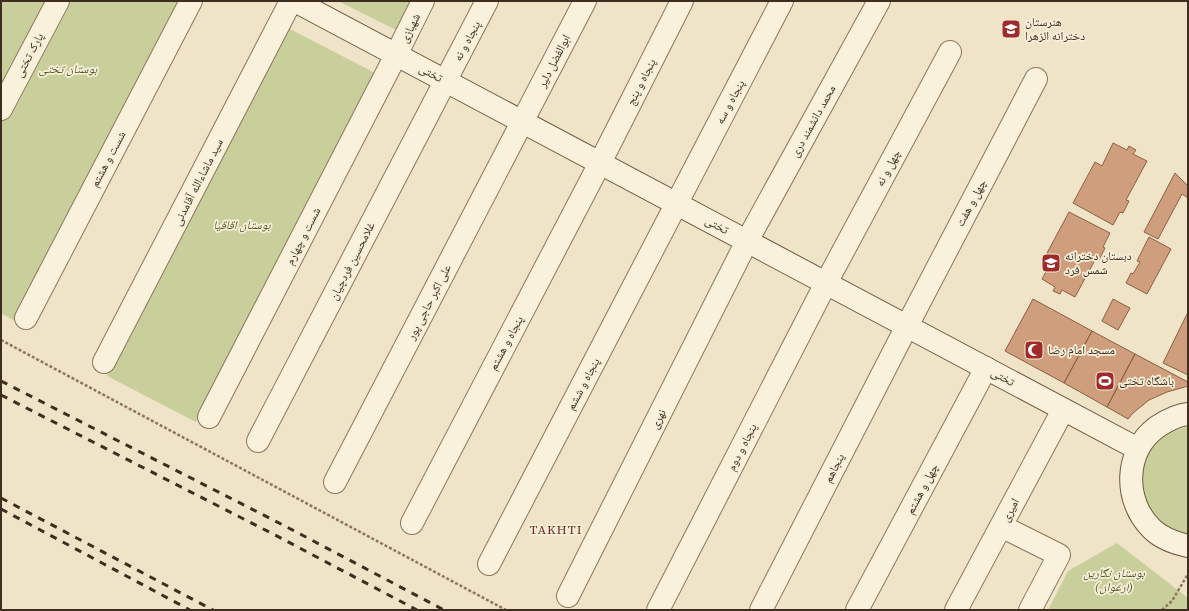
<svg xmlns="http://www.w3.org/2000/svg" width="1189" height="611" viewBox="0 0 1189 611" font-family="'Source Serif 4','Noto Naskh Arabic',serif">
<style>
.green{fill:#c9cf9b}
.building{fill:#cf9f7d;stroke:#8d5f41}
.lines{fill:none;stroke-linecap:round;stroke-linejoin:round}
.street-casing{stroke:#8d765c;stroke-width:24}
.secondary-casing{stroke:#6f573f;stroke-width:24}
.path{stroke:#8d765c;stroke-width:2.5;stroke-dasharray:3 2;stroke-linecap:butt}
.street{stroke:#faf1dc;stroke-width:22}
.secondary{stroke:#faf1dc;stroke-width:22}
.rail{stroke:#3d2e20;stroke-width:3;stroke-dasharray:7 7;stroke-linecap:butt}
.labels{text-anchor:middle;stroke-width:3.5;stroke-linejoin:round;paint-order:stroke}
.poi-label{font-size:12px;fill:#3d2e20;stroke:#f7eed8;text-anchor:start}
.street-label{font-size:12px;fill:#3d2e20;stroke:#f7eed8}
.park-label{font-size:12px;font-style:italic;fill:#4d5a26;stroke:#f7eed8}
.neighbourhood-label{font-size:13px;letter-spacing:1px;fill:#6b2e1e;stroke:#f7eed8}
</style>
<rect width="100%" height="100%" fill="#f0e4c8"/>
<!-- green -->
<path class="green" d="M1 1H179L15 321 1 313Z
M338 1H411L396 30Z
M288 28 377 74 196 422 107 376Z
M1188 427V535C1177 532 1166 529 1158 520 1137 498 1136 460 1160 440 1168 433 1178 429 1188 427Z
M1117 543 1188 598V610H1048L1068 571Z"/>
<!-- building -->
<path class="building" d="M1113 143 1127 150 1129 146 1136 150 1133 154 1147 161 1126 200 1129 201 1123 213 1120 212 1113 225 1073 203 1095 162 1102 166Z
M1175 173 1188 186V198L1182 194 1158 239 1144 232Z
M1069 212 1110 233 1103 247 1105 248 1099 260 1096 258 1075 297 1062 290 1060 294 1053 291 1055 287 1042 279 1054 257 1047 253Z
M1149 237 1171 249 1147 294 1126 283 1131 273 1133 274 1140 262 1137 261Z
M1033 299 1092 331 1064 383 1005 351Z
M1113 299 1130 308 1118 330 1102 321Z
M1188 312V375L1163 363Z
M1092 331 1135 354 1107 407 1064 383Z
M1135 354 1188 382V386L1167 392 1149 400 1133 413 1128 419 1107 407Z"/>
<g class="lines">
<!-- street casing -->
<g class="street-casing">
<path id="street" d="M1 109 58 1
M26 318 191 1
M104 362 291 1
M209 417 396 55 423 1
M258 441 487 1
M335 482 585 1
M412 523 600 163 682 1
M1001 526 1059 555 1030 610
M489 564 782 1
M568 596 747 241 879 1
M658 610 826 283 950 52
M761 610 907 326 1036 79
M857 610 986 368
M956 610 1063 410"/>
</g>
<!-- secondary casing -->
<g class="secondary-casing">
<path id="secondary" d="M295 1 1138 449
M1188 414C1177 415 1166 421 1157 427 1124 451 1123 501 1152 529 1162 539 1175 543 1188 546"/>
</g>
<!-- path -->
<path class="path" d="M1 340 506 610
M1162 610 1172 601 1188 574"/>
<!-- street -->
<use href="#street" class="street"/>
<!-- secondary -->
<use href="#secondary" class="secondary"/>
<!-- rail -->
<path class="rail" d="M1 381 285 526 444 610
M1 395 275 535 417 610
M1 498 213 610
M1 509 190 610"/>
</g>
<!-- icons -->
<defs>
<g id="school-square" transform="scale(1)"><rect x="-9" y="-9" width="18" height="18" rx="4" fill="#9e2a2b" stroke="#f7eed8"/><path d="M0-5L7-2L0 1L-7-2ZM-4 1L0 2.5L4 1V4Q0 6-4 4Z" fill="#fff"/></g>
<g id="mosque-square" transform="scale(1)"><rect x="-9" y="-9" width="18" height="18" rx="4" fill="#9e2a2b" stroke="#f7eed8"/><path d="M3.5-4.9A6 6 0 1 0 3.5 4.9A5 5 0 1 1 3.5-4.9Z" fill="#fff"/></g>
<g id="stadium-square" transform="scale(1)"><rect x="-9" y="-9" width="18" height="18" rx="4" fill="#9e2a2b" stroke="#f7eed8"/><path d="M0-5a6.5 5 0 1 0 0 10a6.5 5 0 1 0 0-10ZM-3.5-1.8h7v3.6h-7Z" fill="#fff"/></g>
</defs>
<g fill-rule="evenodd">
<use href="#school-square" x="1011" y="29"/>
<use href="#school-square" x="1051" y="263"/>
<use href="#mosque-square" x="1034" y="350"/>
<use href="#stadium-square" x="1105" y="381"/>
</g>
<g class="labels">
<!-- poi labels -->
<g class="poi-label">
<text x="1025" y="26">هنرستان<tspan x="1025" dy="14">دخترانه الزهرا</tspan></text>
<text x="1065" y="260">دبستان دخترانه<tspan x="1065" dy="14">شمس فرد</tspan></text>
<text x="1048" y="354">مسجد امام رضا</text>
<text x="1119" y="385">باشگاه تختی</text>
</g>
<!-- street labels -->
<g class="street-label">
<text transform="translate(410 28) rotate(-64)" y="4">شهبازی</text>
<text transform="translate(467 41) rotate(-62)" y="4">پنجاه و نه</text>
<text transform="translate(29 55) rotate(-62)" y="4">پارک تختی</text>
<text transform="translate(554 61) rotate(-63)" y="4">ابوالفضل دلیر</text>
<text transform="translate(431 73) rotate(28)" y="4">تختی</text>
<text transform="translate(641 82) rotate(-63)" y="4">پنجاه و پنج</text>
<text transform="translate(730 102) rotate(-62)" y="4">پنجاه و سه</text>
<text transform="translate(813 121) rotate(-61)" y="4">محمد دانشمند دری</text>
<text transform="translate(108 159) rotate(-62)" y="4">شست و هشتم</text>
<text transform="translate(888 168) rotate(-62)" y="4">چهل و نه</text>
<text transform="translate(198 182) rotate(-63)" y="4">سید ماشاءالله آقامدنی</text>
<text transform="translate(971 203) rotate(-62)" y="4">چهل و هفت</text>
<text transform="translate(717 225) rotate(28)" y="4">تختی</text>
<text transform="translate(303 236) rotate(-63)" y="4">شست و چهارم</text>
<text transform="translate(352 261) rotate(-63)" y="4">غلامحسین فردچیان</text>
<text transform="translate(429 302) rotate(-63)" y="4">علی اکبر حاجی پور</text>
<text transform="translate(506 343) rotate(-62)" y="4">پنجاه و هشتم</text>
<text transform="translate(1003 377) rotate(29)" y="4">تختی</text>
<text transform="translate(583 384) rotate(-62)" y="4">پنجاه و ششم</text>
<text transform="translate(658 419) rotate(-63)" y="4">نهری</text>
<text transform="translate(742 447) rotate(-63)" y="4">پنجاه و دوم</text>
<text transform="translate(834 468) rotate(-63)" y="4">پنجاهم</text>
<text transform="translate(922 489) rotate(-62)" y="4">چهل و هشتم</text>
<text transform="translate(1010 510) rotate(-62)" y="4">امیری</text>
</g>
<!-- park labels -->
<g class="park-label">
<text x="68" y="73">بوستان تختی</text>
<text x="242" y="229">بوستان اقاقیا</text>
<text x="1114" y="577">بوستان نگارین<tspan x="1114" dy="14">(ارغوان)</tspan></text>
</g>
<!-- neighbourhood labels -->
<g class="neighbourhood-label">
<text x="556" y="534">TAKHTI</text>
</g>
</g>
<!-- border -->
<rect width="1189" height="611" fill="none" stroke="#3d2e20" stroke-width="4"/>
</svg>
